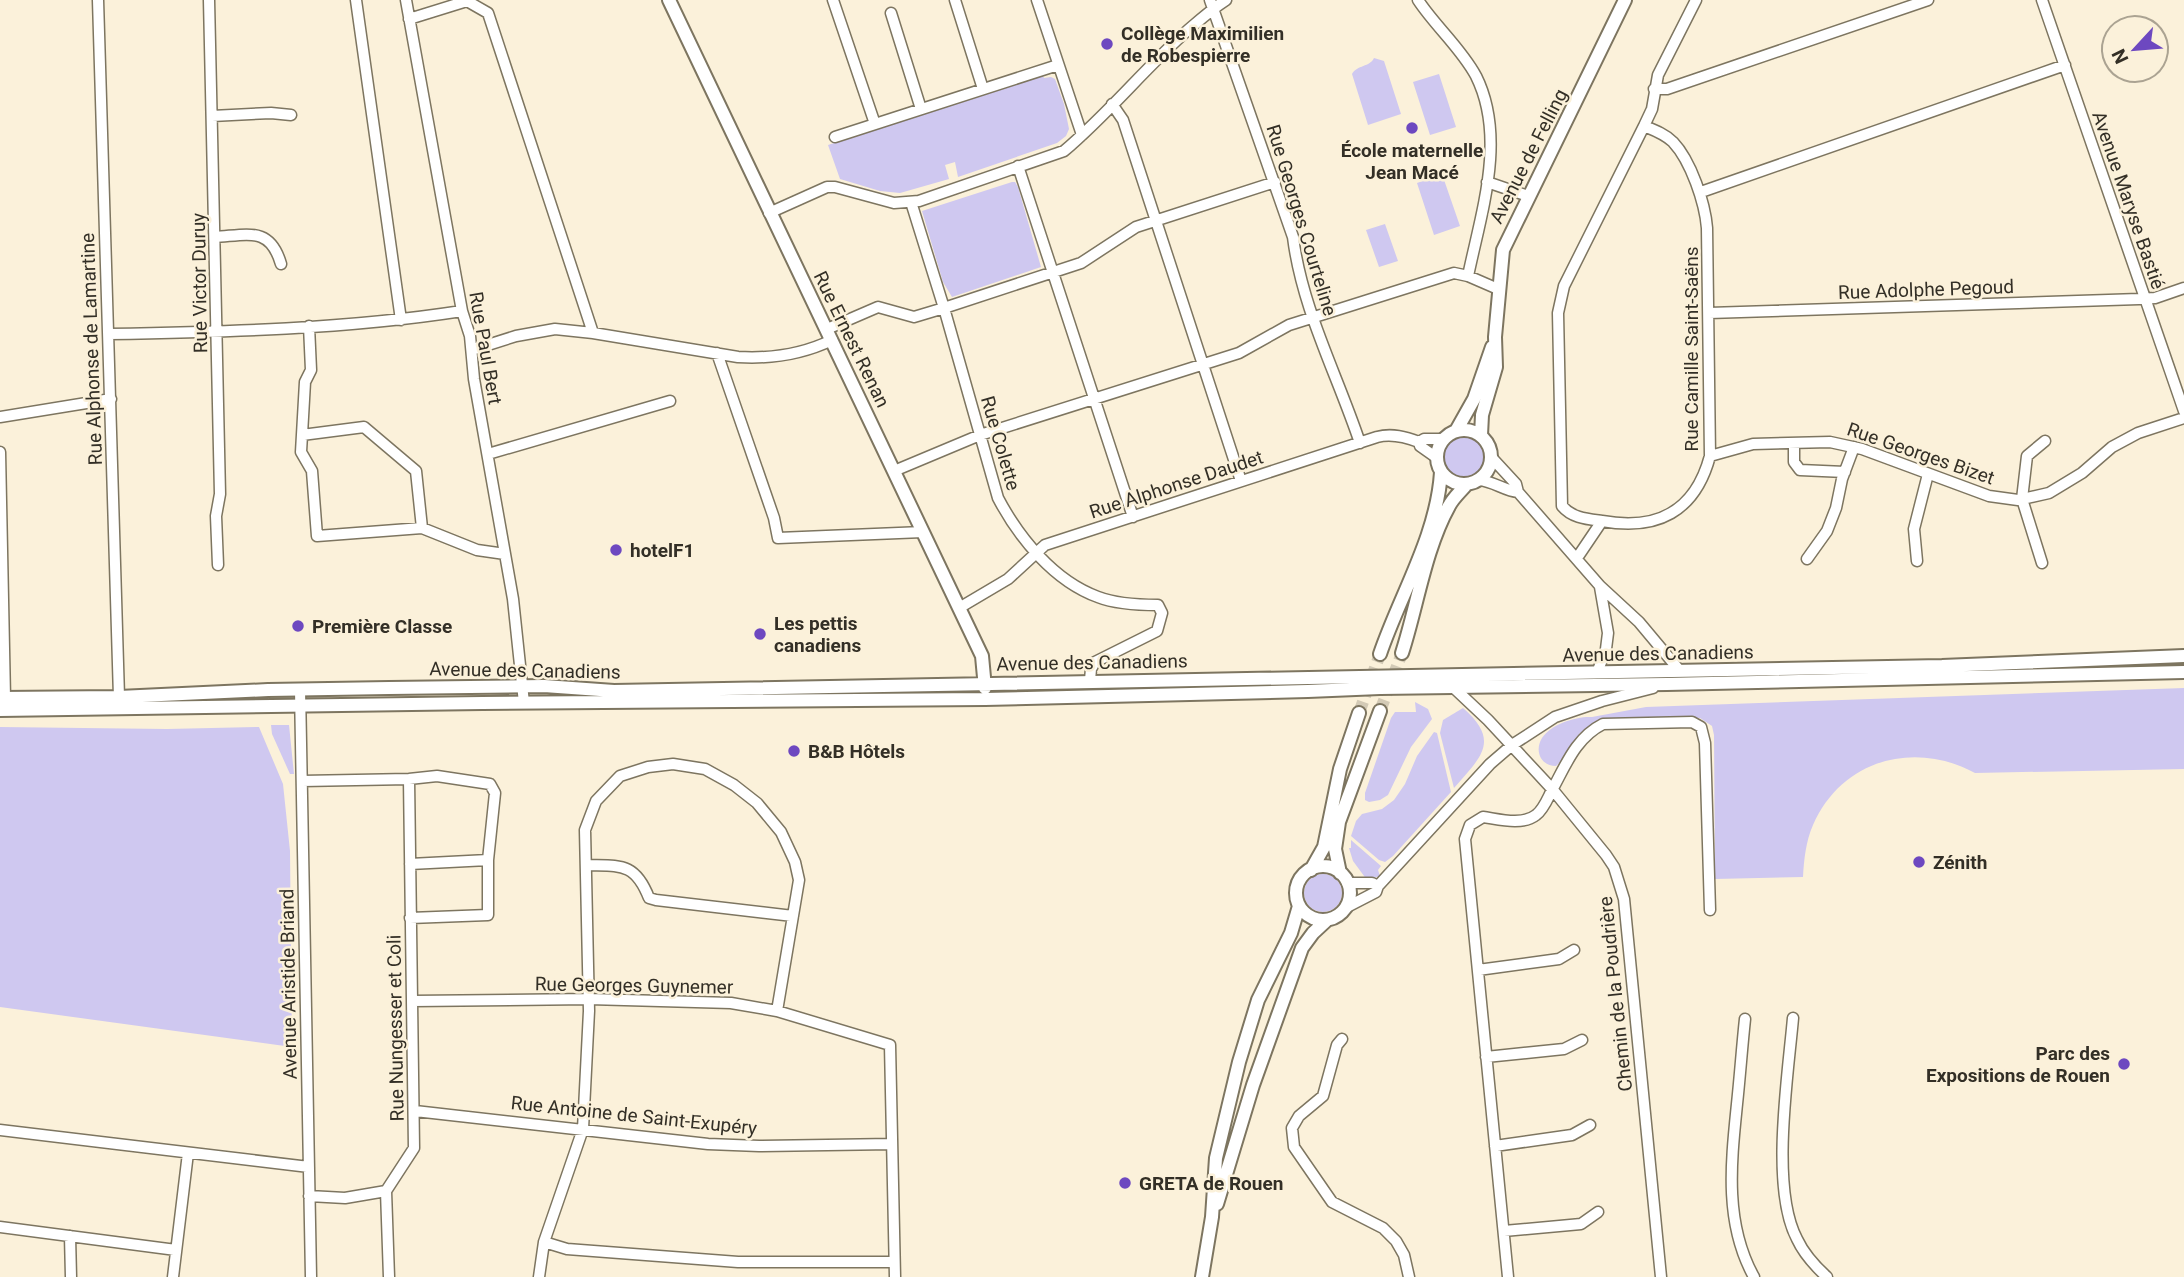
<svg xmlns="http://www.w3.org/2000/svg" width="2184" height="1277" viewBox="0 0 2184 1277" font-family="Roboto,sans-serif">
<style>
.green{fill:#cfc8f0}
.lines{fill:none;stroke-linecap:round;stroke-linejoin:round}
.secondary-tunnel{stroke:#d3cab6;stroke-width:12;stroke-dasharray:12 6;stroke-linecap:butt}
.street-casing{stroke:#7d7560;stroke-width:13}
.secondary-casing{stroke:#7d7560;stroke-width:16}
.street{stroke:#fff;stroke-width:10}
.secondary{stroke:#fff;stroke-width:12}
.poi-dot{fill:#6d48c0;stroke:#fbf1da;stroke-width:2.5}
.labels{text-anchor:middle;stroke-width:5;stroke-linejoin:round;paint-order:stroke}
.poi-label{font-size:19px;font-weight:bold;fill:#332f26;stroke:#fbf1da;text-anchor:start}
.street-label{font-size:19px;fill:#332f26;stroke:#fbf1da}
</style>
<rect width="100%" height="100%" fill="#fbf1da"/>
<!-- green -->
<path class="green" d="M1374 58 1384 61 1401 114 1368 125 1352 74C1357 65 1370 67 1374 58Z
M1042 74 1044 78 1051 77 1055 79 1064 104 1069 129 1066 136 1057 143 958 177 955 162 945 165 949 179 900 193 880 191 840 179 828 145Z
M1439 74 1456 127 1430 135 1413 82Z
M1442 174 1460 226 1434 235 1417 183Z
M1012 182H1015L1018 187 1041 267 952 297 943 282 922 211Z
M1385 224 1398 261 1379 267 1366 230Z
M1444 457a20 20 0 1 1 40 0a20 20 0 1 1-40 0Z
M2184 688V769L1975 773C1915 740 1842 759 1813 825 1806 841 1804 859 1803 877L1715 879 1714 735 1712 726 1700 718 1602 720 1580 733 1566 757 1556 766C1541 766 1534 751 1542 738 1551 724 1577 716 1592 717L1646 707Z
M1415 702 1428 709 1432 719 1411 747 1388 795 1380 800 1369 802 1365 800V793L1391 718 1395 712H1416Z
M1463 708C1501 741 1481 757 1454 788L1440 733 1443 720Z
M271 725H289L294 774H290L272 734Z
M0 727 167 729 259 727 283 784 290 851 292 1047 0 1007Z
M1434 732 1437 733 1451 792 1393 856 1385 862 1379 860 1351 836 1356 821 1362 814 1382 809 1394 800 1405 784 1417 756Z
M1351 840 1381 866 1378 870 1380 876 1367 880 1353 861 1349 848H1351Z
M1304 893a19 19 0 1 1 38 0a19 19 0 1 1-38 0Z"/>
<g class="lines">
<!-- secondary-tunnel -->
<path class="secondary-tunnel" d="M1380 711 1402 653
M1359 713 1380 654"/>
<!-- street casing -->
<g class="street-casing">
<path id="street" d="M98 0 119 697
M209 0 220 494 216 516 218 565
M356 0 401 320
M406 0 462 311 470 336 474 379 513 599 524 703
M833 0 875 124
M955 0 983 89
M1037 0 1082 135
M1210 0 1293 237C1302 309 1337 374 1360 443
M1418 0C1435 26 1461 48 1476 76 1507 138 1481 213 1468 276
M2042 0 2184 411
M891 13 921 109
M409 19 467 1 488 13 593 333
M1654 89H1667L1928 0
M1112 104 1123 120 1241 481
M212 116 271 113 291 115
M1644 126C1654 130 1665 134 1673 142 1691 161 1705 203 1707 228L1710 456C1695 512 1657 531 1602 521 1587 519 1572 518 1562 506L1558 313 1564 286 1644 126 1652 109 1658 75 1696 0
M835 137 1058 65
M1018 166 1133 517
M1487 182 1528 196
M1701 192 2065 65
M911 202 944 308 998 498C1019 538 1054 581 1098 597 1116 604 1138 605 1158 605L1162 613 1157 631 1095 662 1091 669 1090 680
M769 213 827 187H835L894 203 919 201 1064 151C1108 114 1145 68 1188 30 1201 19 1212 9 1226 0
M215 237C248 235 270 226 281 264
M1709 313 2139 299 2155 298 2184 288
M309 326 311 370 305 382 301 452 312 471 317 536 422 528 477 550 505 554
M827 329 878 307 914 317 944 308 1081 263 1136 227 1275 182
M109 334C227 332 346 329 462 311
M472 350 516 336 555 329 593 333 738 357C771 359 801 355 832 340
M717 353 774 518 778 538 923 532
M0 417 111 399
M302 435 364 427 416 471 422 528
M1419 442 1424 439H1444
M1794 443V462L1800 470 1845 472
M0 452 5 698
M488 454 670 401
M1710 456 1753 444 1830 442 1862 449 1989 496 2018 500 2049 493 2082 473 2112 447 2138 433 2184 418
M1492 458 1516 484 1518 492 1600 586 1639 622 1680 671
M894 471 980 435 1239 353 1289 325 1454 273 1468 276 1498 289
M1479 480C1493 481 1505 491 1518 492
M1577 558 1602 521
M1807 559 1827 531 1836 508 1842 479 1854 447
M1917 561 1914 529 1928 474
M2042 563 2022 499 2027 456 2045 441
M959 608 1008 579 1045 545 1377 437C1392 433 1406 437 1419 442L1420 446 1437 458
M1597 673 1606 649 1608 633 1600 587
M1454 688 1488 720 1553 790 1606 855 1614 867 1624 899 1661 1277
M300 690 311 1277
M302 781 409 779 437 776 490 784 495 793 488 860V915L410 918
M410 864 488 860
M587 865C620 866 635 862 649 898L656 900 793 916
M1347 883H1372L1378 886
M1345 908 1376 892 1378 886 1490 764 1512 745 1555 717 1602 701 1653 688
M1478 970 1559 959 1574 950
M413 1001 589 999 731 1003 777 1011 890 1045 895 1277
M1793 1018C1788 1076 1770 1188 1797 1239 1803 1252 1816 1267 1827 1277
M1745 1019C1742 1047 1740 1076 1737 1104 1731 1163 1724 1223 1754 1277
M1342 1039 1337 1045 1323 1096 1299 1116 1292 1128 1294 1147 1332 1202 1383 1228 1396 1241 1404 1255 1409 1277
M1486 1057 1564 1049 1582 1040
M415 1111 708 1144 759 1146 892 1144
M0 1130 309 1167
M1495 1146 1572 1135 1590 1125
M386 1191 389 1277
M309 1196 345 1198 386 1191 414 1148 409 779
M0 1227 176 1250
M1504 1231 1581 1224 1598 1212
M70 1236 71 1277
M544 1242 567 1249 738 1262H894
M173 1277 188 1153
M539 1277 544 1242 583 1129 589 1011 585 830 596 801 620 776 648 767 673 764 705 769 734 785 757 803 781 832 795 862 799 880 777 1011
M1508 1277 1465 839 1470 825 1483 817C1498 819 1522 826 1536 815 1543 810 1547 800 1551 792 1565 767 1575 738 1603 724L1692 722 1701 727 1705 743 1710 910"/>
</g>
<!-- secondary casing -->
<g class="secondary-casing">
<path id="secondary" d="M669 0 982 656 985 688
M1437 457a27 27 0 1 1 54 0a27 27 0 1 1-54 0Z
M1456 431 1474 399 1492 347
M1481 435 1482 415 1496 367 1495 337 1503 250 1625 0
M1402 653C1417 607 1425 549 1449 506 1453 498 1460 492 1466 485
M1380 654C1400 595 1437 536 1441 472
M0 698 119 697 268 690 389 688 544 686 614 691 1942 666 2184 656
M0 710 482 703 985 699 1308 691 1380 688 1667 684 2184 672
M1296 893a27 27 0 1 1 54 0a27 27 0 1 1-54 0Z
M1311 870 1324 847 1340 769 1359 713
M1340 873 1335 849 1339 822 1380 711
M1217 1204 1253 1085 1302 948 1313 933 1327 920
M1202 1277 1212 1217 1216 1158 1239 1062 1258 1000 1291 933 1299 906"/>
</g>
<!-- street -->
<use href="#street" class="street"/>
<!-- secondary -->
<use href="#secondary" class="secondary"/>
</g>
<!-- markers -->
<g class="poi-dot">
<circle cx="1107" cy="44" r="7"/>
<circle cx="1412" cy="128" r="7"/>
<circle cx="616" cy="550" r="7"/>
<circle cx="298" cy="626" r="7"/>
<circle cx="760" cy="634" r="7"/>
<circle cx="794" cy="751" r="7"/>
<circle cx="1919" cy="862" r="7"/>
<circle cx="2124" cy="1064" r="7"/>
<circle cx="1125" cy="1183" r="7"/>
</g>
<g class="labels">
<!-- poi labels -->
<g class="poi-label">
<text x="1121" y="40">Collège Maximilien<tspan x="1121" dy="22">de Robespierre</tspan></text>
<text x="1412" y="157" text-anchor="middle">École maternelle<tspan x="1412" dy="22">Jean Macé</tspan></text>
<text x="630" y="557">hotelF1</text>
<text x="774" y="630">Les pettis<tspan x="774" dy="22">canadiens</tspan></text>
<text x="312" y="633">Première Classe</text>
<text x="808" y="758">B&amp;B Hôtels</text>
<text x="1933" y="869">Zénith</text>
<text x="2110" y="1060" text-anchor="end">Parc des<tspan x="2110" dy="22">Expositions de Rouen</tspan></text>
<text x="1139" y="1190">GRETA de Rouen</text>
</g>
<!-- street labels -->
<g class="street-label">
<text transform="translate(1528 156) rotate(-63)" y="7">Avenue de Felling</text>
<text transform="translate(2129 200) rotate(71)" y="7">Avenue Maryse Bastié</text>
<text transform="translate(1302 220) rotate(73)" y="7">Rue Georges Courteline</text>
<text transform="translate(199 283) rotate(-91)" y="7">Rue Victor Duruy</text>
<text transform="translate(1926 289) rotate(-2)" y="7">Rue Adolphe Pegoud</text>
<text transform="translate(852 339) rotate(64)" y="7">Rue Ernest Renan</text>
<text transform="translate(486 348) rotate(80)" y="7">Rue Paul Bert</text>
<text transform="translate(91 349) rotate(-92)" y="7">Rue Alphonse de Lamartine</text>
<text transform="translate(1691 349) rotate(-90)" y="7">Rue Camille Saint-Saëns</text>
<text transform="translate(1001 443) rotate(74)" y="7">Rue Colette</text>
<text transform="translate(1921 453) rotate(19)" y="7">Rue Georges Bizet</text>
<text transform="translate(1176 484) rotate(-18)" y="7">Rue Alphonse Daudet</text>
<text transform="translate(1658 653) rotate(-1)" y="7">Avenue des Canadiens</text>
<text transform="translate(1092 662) rotate(-1)" y="7">Avenue des Canadiens</text>
<text transform="translate(525 670) rotate(1)" y="7">Avenue des Canadiens</text>
<text transform="translate(288 984) rotate(-91)" y="7">Avenue Aristide Briand</text>
<text transform="translate(634 985) rotate(1)" y="7">Rue Georges Guynemer</text>
<text transform="translate(1615 994) rotate(-96)" y="7">Chemin de la Poudrière</text>
<text transform="translate(395 1028) rotate(-91)" y="7">Rue Nungesser et Coli</text>
<text transform="translate(634 1115) rotate(6)" y="7">Rue Antoine de Saint-Exupéry</text>
</g>
</g>
<!-- north arrow -->
<g transform="translate(2135 49) rotate(244)"><circle r="33" fill="#fbf1da" stroke="#aba392" stroke-width="2"/>
<path d="M0-5L12 26L0 18L-12 26Z" fill="#6d48c0"/>
<text y="-10" font-size="19" font-weight="bold" text-anchor="middle" fill="#332f26">N</text>
</g>
</svg>
